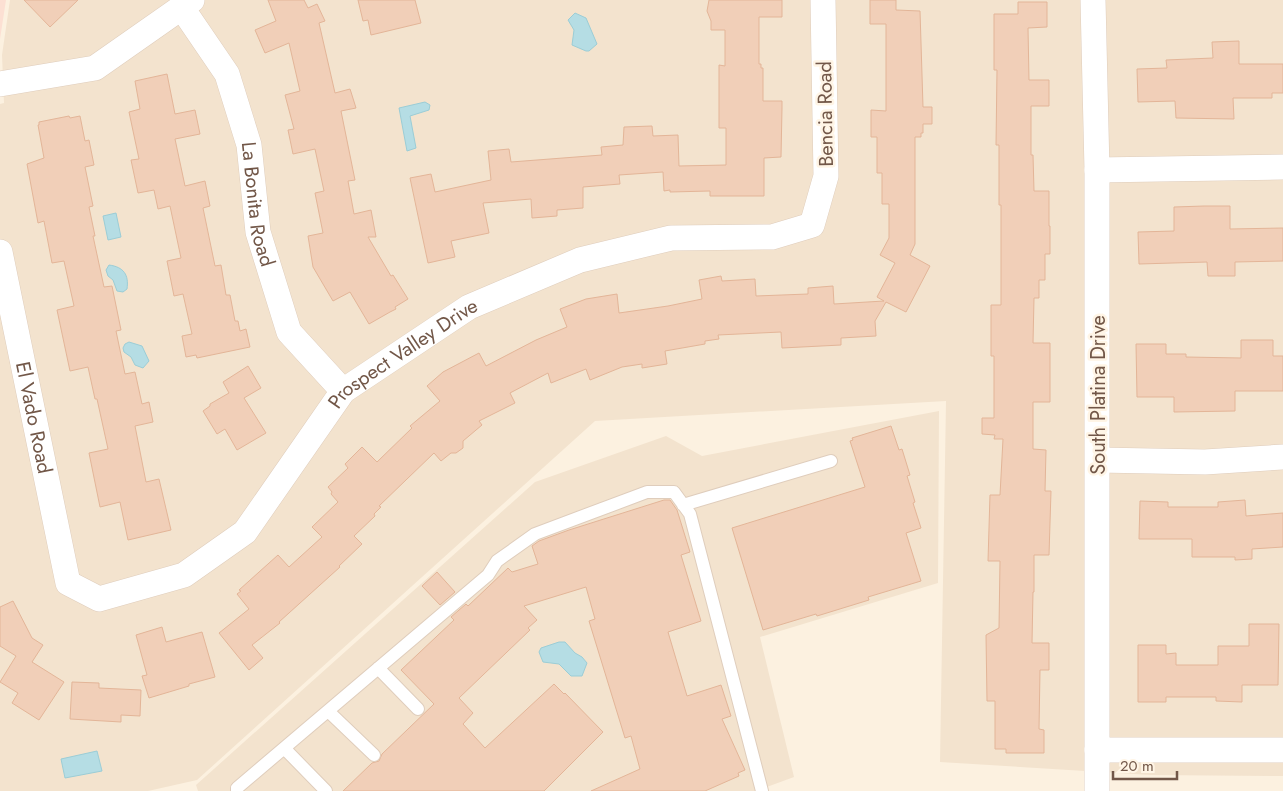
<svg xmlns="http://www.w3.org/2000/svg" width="1283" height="791" viewBox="0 0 1283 791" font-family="Jost,sans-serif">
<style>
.residential{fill:#f3e3ce}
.commercial{fill:#fce0d3}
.water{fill:#b5dde4;stroke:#9bcdd6}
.building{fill:#f1cfb8;stroke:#e3b598}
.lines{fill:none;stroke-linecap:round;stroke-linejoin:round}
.lane-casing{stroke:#dfcdbc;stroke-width:14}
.street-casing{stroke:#dfcdbc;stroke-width:26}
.lane{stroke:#fff;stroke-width:12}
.street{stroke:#fff;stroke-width:25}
.labels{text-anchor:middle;stroke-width:5;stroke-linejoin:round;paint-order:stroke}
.street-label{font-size:20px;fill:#725748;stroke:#fff5e6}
</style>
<rect width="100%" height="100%" fill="#fcf1e0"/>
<!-- residential -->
<path class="residential" d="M10 0H1283V776L1150 775 940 762 946 401 595 421 197 780 148 791H0V104L4 103 2 55Z
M939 411 938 583 760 637 794 777 756 791H198L196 785 535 482 666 436 702 456Z"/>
<!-- commercial -->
<path class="commercial" d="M0 0H6L0 39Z"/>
<!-- water -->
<path class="water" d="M575 13 586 18 597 44 589 51H586L572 45 574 30 568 20Z
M425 102 430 105 429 110 410 116 416 148 407 151 399 108Z
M116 213 121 237 108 240 103 216Z
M109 265C124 267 129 275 127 289L123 292 117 291 113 280 108 276 106 270Z
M129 342 142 346 149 361 143 368 135 365 131 357 124 352 123 348 125 344Z
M559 642H565L575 653 582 657 587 663 582 676H571L559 664 543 662 539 652 541 648Z
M97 751 102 771 65 778 61 759Z"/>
<!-- building -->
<path class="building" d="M24 0H78L50 27Z
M268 0H304L308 8 317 4 325 21 319 23 335 93 350 89 351 92 356 108 341 111 355 180 348 181 354 214 371 210 376 237H368L391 276 393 275 408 299 395 307 396 309 390 312 369 324 350 292 333 301 313 267 308 236 323 233 315 193 324 191 315 149 293 154 288 130 294 129 285 95 300 91 289 43 265 53 255 30 276 21Z
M358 0H415L421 23 371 35 368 20 363 21Z
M709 0H782V17H759V64H761V68H763V101H782V108L781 157 764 158V196H710V191L670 192V190L664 191 663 172 619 175 620 184 583 187V208L557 210V216L532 218 531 199 483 203 489 233 451 241 455 257 428 263 410 178 431 174 435 192 491 180 488 151 509 149 511 162 602 155 601 147 623 145 624 127 652 126 653 136 678 135 679 166 726 165V128H719V65L725 66V30H711V21L707 11Z
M870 0H896V10L920 11 923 107H932V124H923V133H921V137H915V244L910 255 930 266 906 312 886 302 875 321 876 336 841 338V345L782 348 781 332 718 335 719 339 705 341V344L665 351 667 364 642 368V364L622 367 590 380 586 369 551 383 548 373 510 393 515 403 479 421 482 425 463 441V448L456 453H451L441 461 434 453 379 506 381 507 374 514 375 516 354 536 362 544 339 566 340 567 279 622 280 623 252 645 263 658 249 670 219 633 249 609 237 594 241 591 239 590 278 555 289 567 322 537 312 527 338 502 331 494 332 492 328 487 348 468 345 464 362 447 377 462 412 428 410 426 440 401 427 386 443 372 479 353 486 366 536 340 567 327 560 309 586 299 617 294 619 313 668 306 702 299 699 280 721 276 722 281 755 279 756 296 808 294V288L833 286 834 304 884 301 877 297 895 263 880 255 889 238V204H882V173H877V137H871V110L886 111V24H870Z
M1018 2H1047V27L1028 28 1029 80H1049V106H1031V155H1033L1034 191H1049V226H1050V254H1045V280H1039V298H1034L1033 343H1050V402H1033V449L1046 450 1045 491H1051L1049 555H1034V592H1033L1032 643H1049V670H1040L1039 729 1044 730V753H1006V749H995V701H987L986 635 999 628 1000 561H988L990 495H1000L1003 439H994L995 435 982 434V418H994V356H991V305H1001V205H999V145H996L997 70H994V14H1018Z
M1239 41V64H1283V93H1272V98H1233L1234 119 1176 118 1175 101 1138 102 1137 69 1167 68 1166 60 1213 58 1212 42Z
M167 74 175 114 195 110 200 134 175 139 185 186 205 181 210 206 203 208 215 266 221 265 226 295H230L235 321H238L240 331 246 329 250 347 197 358 196 355 186 357 182 336 192 334 183 294 174 296 167 261 181 258 170 206 158 209 154 190 138 193 131 160 139 159 129 112 140 109 135 81Z
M69 116 70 118 80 116 85 141 89 140 94 165 85 167 93 206 89 207 95 236H93L104 287 112 286 121 330 116 331 125 374 135 372 142 404 149 402 153 422 135 426 146 482 159 479 171 530 128 540 120 502 100 507 89 453 108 449 97 399H95L88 367 70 371 57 310 74 306 64 261 52 263 44 221 38 223 27 164 44 158 38 125H39V122Z
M1204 206H1230V229L1283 228V261L1235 262V276H1208L1207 262 1139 264 1138 232 1174 231V207Z
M1241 340H1273V356H1283V391H1235V411L1174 412V397H1137L1136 344H1166V354H1186V357L1241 358Z
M248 366 261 388 244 398 266 433 237 450 225 429 217 434 203 411 210 406V404L229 393 223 382Z
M891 426 899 450 902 449 910 475 907 476 915 502 913 503 921 528 906 533 921 581 868 597 869 600 817 616 816 614 763 630 732 528 865 487 850 441 853 440 852 438Z
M664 500H670L677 510 690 552 681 555 701 621 668 632 687 696 721 685 731 716 722 719 745 770 738 773 739 776 705 791H591L640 769 631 736 625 738 589 621 595 619 586 587 524 606 537 620 528 628 530 630 459 698 473 713 463 724 485 748 554 684 564 694 565 693 603 732 544 791H343L372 763 379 761 382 754 434 704 401 670 454 620 451 617 466 604 468 606 508 568 512 572 538 564 532 546 539 541 569 530Z
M1245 500 1246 516 1283 513V547L1252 549V559L1235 560V557H1192V539H1139L1140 501 1168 502V507H1218V502Z
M437 572 455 592 440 605 422 586Z
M13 601 32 638 43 645 32 662 64 682 39 720 12 703 18 693 0 682 16 656 0 646V607Z
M1249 624H1279L1278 685H1242V702L1216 701V697H1166V702H1138V645H1166V654L1176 653V665H1218V646H1249Z
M162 627 166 642 202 632 215 677 189 684V686L149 698 142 676 147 675 136 635Z
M72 682 99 683V688L141 690 140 716 121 715V722L70 719Z"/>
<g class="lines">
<!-- lane casing -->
<g class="lane-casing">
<path id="lane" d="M683 505 831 461
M378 668 418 709
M328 711 374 755
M284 748 326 791
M237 791V788L488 575 497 561 535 534 647 492H674L690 514 762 791"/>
</g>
<!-- street casing -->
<g class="street-casing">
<g id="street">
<path d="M1093 0 1097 170V791"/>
<path id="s1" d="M182 8 227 74 249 145 258 232 289 332 343 391"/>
<path d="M0 84 95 68 192 0"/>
<path d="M1097 170 1283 167"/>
<path id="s2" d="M0 252 68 583 99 599 184 575 245 532 343 391 469 307 580 260 671 238 772 237 812 225 826 176 823 0"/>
<path d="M1098 460 1205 462 1283 457"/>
<path d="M1097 750H1283"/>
</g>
</g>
<!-- lane -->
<use href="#lane" class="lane"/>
<!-- street -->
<use href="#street" class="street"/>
</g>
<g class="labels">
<!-- street labels -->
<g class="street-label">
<text transform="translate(825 114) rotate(-91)" y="7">Bencia Road</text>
<text dy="7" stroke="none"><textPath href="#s1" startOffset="214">La Bonita Road</textPath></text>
<text dy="7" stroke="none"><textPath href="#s2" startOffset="778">Prospect Valley Drive</textPath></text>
<text transform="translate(1098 395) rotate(-90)" y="7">South Platina Drive</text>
<text dy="7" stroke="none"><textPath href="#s2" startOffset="169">El Vado Road</textPath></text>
</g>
</g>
<!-- scale -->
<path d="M1113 771v8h64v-8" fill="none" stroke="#725748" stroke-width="2.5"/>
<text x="1120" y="771" font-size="15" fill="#725748" stroke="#fff5e6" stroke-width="4" paint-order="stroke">20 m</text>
</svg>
